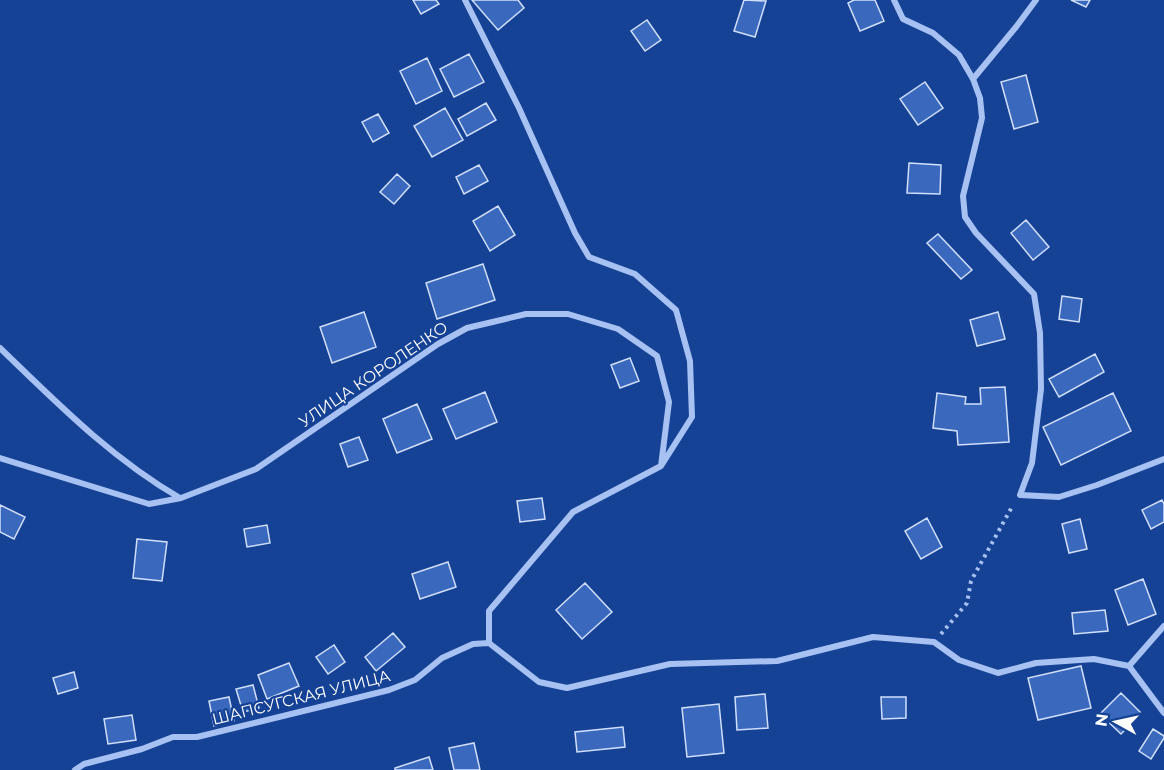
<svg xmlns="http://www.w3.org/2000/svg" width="1164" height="770" viewBox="0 0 1164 770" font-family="Montserrat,sans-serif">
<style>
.building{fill:#3a68bc;stroke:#cfdffc;stroke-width:1.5}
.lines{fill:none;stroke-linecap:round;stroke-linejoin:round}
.path{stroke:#a7c2f2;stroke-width:4;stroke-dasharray:3 4.5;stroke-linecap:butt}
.minor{stroke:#a7c2f2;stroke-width:6}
.labels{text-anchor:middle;stroke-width:4.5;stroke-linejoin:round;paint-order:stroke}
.street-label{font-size:16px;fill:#fff;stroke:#164296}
</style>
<rect width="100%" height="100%" fill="#164296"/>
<!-- building -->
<path class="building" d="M413 0H436L439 4 421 14Z
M472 0H518L524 8 498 30Z
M744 0 766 1 755 37 734 31Z
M854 0H875L884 21 860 31 848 3Z
M1071 0H1090L1086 7Z
M647 20 661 40 645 51 631 31Z
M469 54 484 82 454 97 440 69Z
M427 58 442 91 416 104 400 71Z
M1026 75 1038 122 1014 129 1001 82Z
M925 82 943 108 918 125 900 99Z
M486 103 496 120 467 136 458 119Z
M445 108 463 140 432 157 414 126Z
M378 114 389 133 373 142 362 122Z
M909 163 941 165 940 194 907 193Z
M479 165 488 181 464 194 456 177Z
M397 174 410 186 394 204 380 192Z
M498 206 515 235 490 251 473 221Z
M1026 220 1049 247 1033 260 1011 233Z
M938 234 972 270 961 279 927 243Z
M483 264 495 300 437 319 426 283Z
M1062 296 1082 299 1079 322 1059 319Z
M364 312 376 347 332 363 320 327Z
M998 312 1005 339 977 346 970 320Z
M1095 354 1104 372 1059 397 1049 379Z
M630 358 639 381 620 388 611 365Z
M1005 387 1009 442 958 445 957 431 933 428 937 393 966 397 965 404H981L980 388Z
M485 392 497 422 456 439 443 409Z
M1113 393 1131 431 1061 465 1043 427Z
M417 404 432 439 397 453 383 419Z
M359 437 368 460 348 467 340 444Z
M542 498 545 519 520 522 517 501Z
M1162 500 1164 504V522L1151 529 1142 510Z
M0 505 25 517 14 539 0 532Z
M927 518 942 547 921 559 905 531Z
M1080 519 1087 549 1069 553 1062 524Z
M267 525 270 543 247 547 244 529Z
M137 539 167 542 162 581 133 578Z
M448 562 456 587 420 599 412 574Z
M1143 579 1156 614 1128 625 1115 590Z
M585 583 612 612 582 639 556 610Z
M1105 610 1108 631 1074 634 1072 613Z
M393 633 405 647 376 671 365 657Z
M334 645 345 662 328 674 316 657Z
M289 663 299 686 267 699 258 675Z
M1081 666 1091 708 1038 720 1028 678Z
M74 672 78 688 58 694 53 678Z
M253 685 259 708 243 712 236 689Z
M1121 693 1141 713 1121 734 1100 714Z
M765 694 768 728 737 730 735 697Z
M229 697 234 721 214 726 209 701Z
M881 697H906V718L882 719Z
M719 704 724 753 687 757 682 708Z
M132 715 136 740 108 744 104 719Z
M623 727 625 747 577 752 575 732Z
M1153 729 1164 736V738L1151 759 1139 751Z
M474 743 480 770H454L449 748Z
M429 757 433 770H395V768Z"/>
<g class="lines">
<!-- path -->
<path class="path" d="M941 634 967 603 971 581 1013 505"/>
<!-- minor -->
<path class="minor" d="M465 0 519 108 575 233 589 257 635 274 676 310 690 361 692 417 661 466 573 512 489 611V643
M894 0 903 19 933 33 959 55 973 79 980 98 982 118 963 196 965 217 976 233 1034 294 1040 333 1041 389 1032 463 1020 495 1059 497 1097 485 1164 459
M973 79 1016 27 1036 0
M0 348C57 403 111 458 180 498
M0 458 149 504 181 498 256 469 438 344 467 328 526 314H568L618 329 657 356 669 402 661 466
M1129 666 1164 713
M75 770 84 764 142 749 173 737H197L389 690 415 680 442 658 473 644 489 643 539 682 567 688 670 664 777 661 873 637 934 642 959 660 998 673 1036 663 1094 659 1129 666 1164 626"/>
</g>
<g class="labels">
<!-- street labels -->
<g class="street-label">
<text transform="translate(373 374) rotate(-34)" y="6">УЛИЦА КОРОЛЕНКО</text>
<text transform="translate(301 697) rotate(-14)" y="6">ШАПСУГСКАЯ УЛИЦА</text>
</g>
</g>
<!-- north arrow -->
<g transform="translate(1116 722) rotate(278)" stroke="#164296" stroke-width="4.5" paint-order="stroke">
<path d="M0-4.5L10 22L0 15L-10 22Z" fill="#ffffff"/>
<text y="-9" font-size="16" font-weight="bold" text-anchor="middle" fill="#ffffff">N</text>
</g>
</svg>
